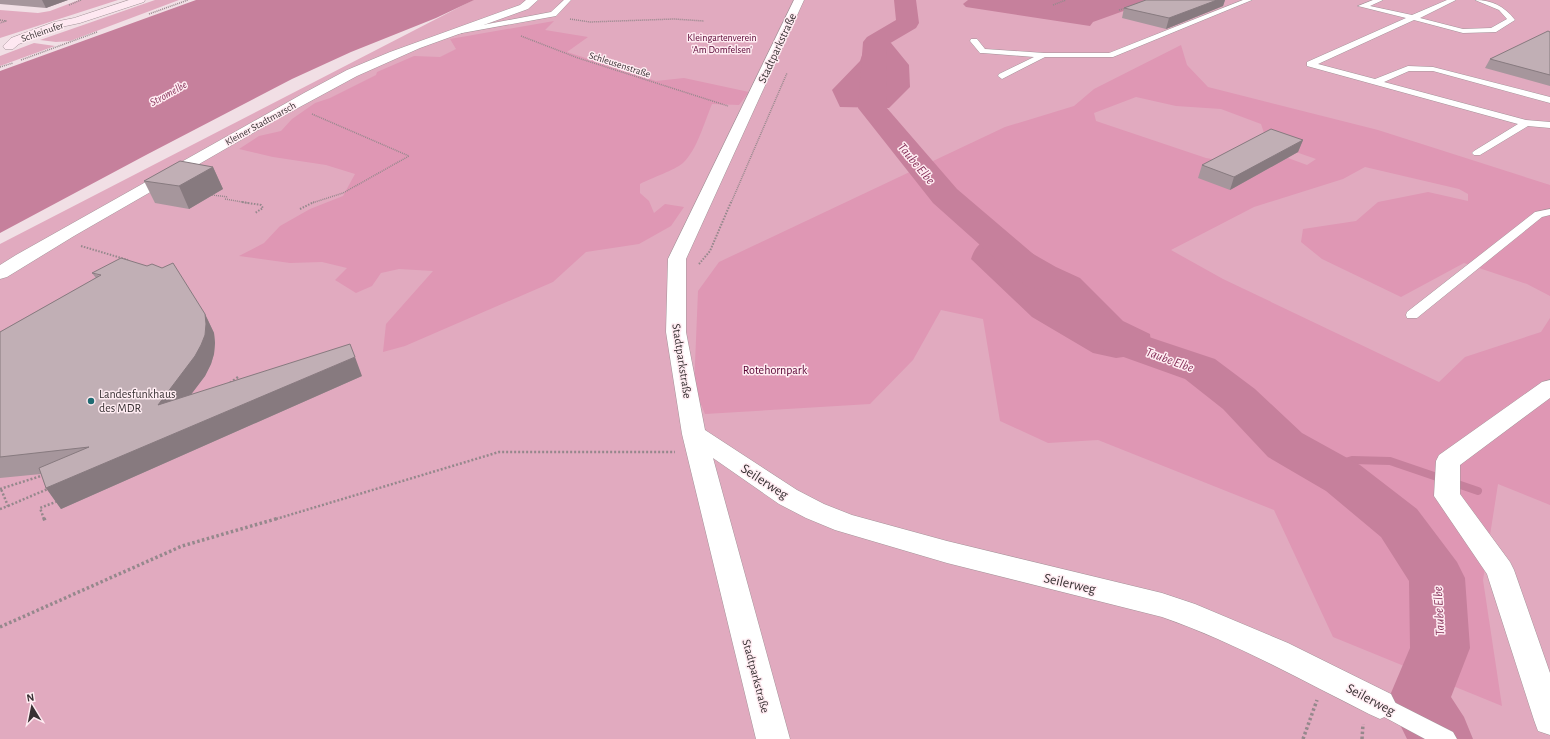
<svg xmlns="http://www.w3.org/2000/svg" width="1550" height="739" viewBox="0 0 1550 739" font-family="'Alegreya Sans',sans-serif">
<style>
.green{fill:#e1aabf}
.forest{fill:#df97b4;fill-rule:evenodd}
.water{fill:#c6809c}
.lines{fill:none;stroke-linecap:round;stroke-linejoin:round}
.stream{stroke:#c6809c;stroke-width:8}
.river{fill:#c6809c;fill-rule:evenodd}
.lane-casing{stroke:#a49399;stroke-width:1}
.street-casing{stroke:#a49399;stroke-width:1}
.secondary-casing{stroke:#a49399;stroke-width:1}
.path-far3{stroke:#95888c;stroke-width:1.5;stroke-dasharray:1 1;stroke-linecap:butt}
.path-far2{stroke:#95888c;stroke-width:2;stroke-dasharray:1.5 1.5;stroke-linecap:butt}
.path-far1{stroke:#95888c;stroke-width:2.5;stroke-dasharray:2 2;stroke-linecap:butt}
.path{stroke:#95888c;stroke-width:3.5;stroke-dasharray:2.5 2.5;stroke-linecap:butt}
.lane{fill:#fff;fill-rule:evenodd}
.street{fill:#fff;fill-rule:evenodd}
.secondary{fill:#fee8f1;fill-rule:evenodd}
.wall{fill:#a6969c}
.shaded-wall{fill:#877a7f}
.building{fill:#c1afb5;stroke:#877a7f}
.poi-dot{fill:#1f6b72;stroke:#ffecf2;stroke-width:1.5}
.labels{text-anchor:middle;stroke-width:3;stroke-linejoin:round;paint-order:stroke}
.far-street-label{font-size:10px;fill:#383133;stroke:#ffecf2}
.far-park-label{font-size:10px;fill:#570031;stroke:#ffecf2}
.far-water-label{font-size:11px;font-style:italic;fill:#863159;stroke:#ffecf2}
.street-label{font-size:12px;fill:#383133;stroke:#ffecf2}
.park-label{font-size:12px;fill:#570031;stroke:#ffecf2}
.poi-label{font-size:12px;fill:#383133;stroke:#ffecf2;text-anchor:start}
.water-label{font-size:13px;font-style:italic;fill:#863159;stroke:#ffecf2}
.near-street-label{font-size:14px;fill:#383133;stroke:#ffecf2}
</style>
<rect width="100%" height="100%" fill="#f1dfe5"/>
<!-- green -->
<path class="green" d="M79 0H118L0 38V10L38 13 50 11Z
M155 0H179L70 41 56 42 40 40Z
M473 0H1550V739H0V244Z
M34 43 55 46 0 66V56Z"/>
<!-- forest -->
<path class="forest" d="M554 21 545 30 588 37 567 52 656 81 684 78 749 92 739 105 712 104C704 123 697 150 683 163 675 170 651 178 640 184V193L649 201 654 213 665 204 684 207 671 226 639 244 586 252 553 282 405 346 383 352 386 324 433 271 399 269 381 273 372 286 356 293 335 280 347 268 322 262 290 263 239 256 264 243 280 226 310 209 343 196 355 174 326 165 273 157 239 149 259 136 281 131 292 119 315 103 330 98 376 75 377 72 414 56 440 57 456 49 450 39Z
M1181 45 1187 65 1208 87 1378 130 1550 185V296L1527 284 1464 263 1401 297 1322 259 1301 242 1303 229 1356 221 1378 202 1428 192 1468 201V194L1459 189 1365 167 1343 179 1254 207 1171 250 1223 279 1439 382 1465 357 1541 332 1550 318V505L1498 484 1483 580 1502 706 1333 637 1274 510 1098 440 1048 443 1000 421 983 319 941 310 913 360 870 404 705 414 694 388 698 291 719 262 1005 127 1074 106 1094 89ZM1136 97 1176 106 1221 109 1261 124 1267 142 1316 159 1307 165 1288 158 1229 162 1206 158 1096 121 1094 113Z"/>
<!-- water -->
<path class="water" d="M196 0H474L436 18 351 52 292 79 146 155 0 233V71Z
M968 0H1154L1093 22 1090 26 966 7 963 4Z
M875 42 891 43 909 65 910 87 889 108 840 107 832 90 860 61 865 46Z
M1007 239 1056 267 1080 278 1123 321 1150 334 1152 353 1116 358 1093 353 1032 317 971 259C978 238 988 240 1007 239Z"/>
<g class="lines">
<!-- stream -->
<path class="stream" d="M1326 468 1352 460 1390 461 1478 491"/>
<!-- river -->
<path class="river" d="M894 0H916L919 23 916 28 887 45 886 107 957 189 1052 270 1058 278 1052 286 1039 289 1026 286 933 203 858 108 863 42 867 37 896 20Z
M1100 314 1114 317 1134 332 1215 359 1255 389 1302 433 1360 465 1417 509 1457 562 1465 578 1470 648 1451 697 1464 717 1473 739H1407L1388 700 1410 648 1409 581 1381 537 1326 491 1268 457 1223 409 1185 379 1104 350 1086 335 1080 326 1086 317Z"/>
<!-- lane casing -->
<g class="lane-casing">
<path id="lane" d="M564 0H571L556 16 451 35 447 33 451 31 551 12Z
M1243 0H1252L1113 57H1045L1002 79 998 76 999 74 1034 57 983 53H980L970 41 971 39H977L985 49 1044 53H1109Z
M1373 0H1383L1370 6 1412 15 1447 0H1456L1420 18 1463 29 1491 28 1507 19 1499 10 1475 0C1492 0 1504 6 1515 20L1496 32 1463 33 1414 20 1318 64 1375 79 1408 66 1433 67 1550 97V103L1433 71H1409L1384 82 1526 120 1550 122V128L1528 126 1480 155H1474L1472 153 1474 151 1518 124 1307 66V62L1406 18 1358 6Z
M1550 209V215L1542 217 1417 318H1407L1406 315 1407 312 1535 212Z
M1380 695 1453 732 1457 739H1425L1373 711 1370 704 1373 697Z"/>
</g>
<!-- street casing -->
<g class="street-casing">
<path id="street" d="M526 0H538L528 9 420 48 357 76 272 122 74 236 7 277 0 279V265L16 255 304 93 347 70 390 52 520 5Z
M794 0H804L686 259V332L705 430 797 490 824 504 852 515 947 541 1162 593 1195 604 1288 643 1391 694 1396 704 1391 714 1380 719 1369 714C1301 680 1234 642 1162 617L947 563 835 530 806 518 779 504 713 458 790 739H756L682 434 666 332 668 259Z
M1550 380V398L1460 465V494L1510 562 1514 570 1550 673V735L1538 731 1534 720 1487 574 1434 496 1436 461 1439 455 1542 382Z"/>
</g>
<!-- secondary casing -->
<g class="secondary-casing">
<path id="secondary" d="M129 0H145L144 2 80 23 61 27 19 44 13 49H5L3 46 11 38 54 22 74 18Z"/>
</g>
<!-- path-far3 -->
<path class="path-far3" d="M69 5 81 0
M1053 5 1066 0
M1119 10 1126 8
M149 14 188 0
M570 19 590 22 674 19 704 21
M0 20 6 21 0 23
M521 36 578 58 728 106
M21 60 97 32
M0 67 13 63
M312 114 409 156 343 193 312 203
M212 195 228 197
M225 199 248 203
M731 203 787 73"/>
<!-- path-far2 -->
<path class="path-far2" d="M242 202 261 205 263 208 255 213
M300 209 314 202
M81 246 128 260
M699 264 710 251 731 202"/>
<!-- path-far1 -->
<path class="path-far1" d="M230 383 238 377
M0 489 44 475
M8 506 50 488
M0 509 8 506 1 489
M44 519 40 508 58 501
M276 519 499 452H675"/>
<!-- path -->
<path class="path" d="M44 518 45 521
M0 627 182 546 279 518
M1303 739 1317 700
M1362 739 1363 724"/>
<!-- lane -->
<use href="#lane" class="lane"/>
<!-- street -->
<use href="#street" class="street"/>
<!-- secondary -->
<use href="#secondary" class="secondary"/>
</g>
<!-- wall -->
<path class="wall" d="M0 0H68L46 8 0 4Z
M1146 0H1225L1223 6 1166 29 1122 18 1124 8Z
M1550 32V86L1485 68 1490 59Z
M1303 140 1298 152 1230 190 1198 178 1202 165Z
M213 167 223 189 189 209 155 203 144 181Z
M92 273 205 314 214 333 215 343 214 354 211 364 205 376 191 394 362 376 61 509 46 488 41 474 0 478V332L96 278Z"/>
<!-- shaded-wall -->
<path class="shaded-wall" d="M42 0H68L46 8Z
M1217 0H1225L1223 6 1166 29 1169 18Z
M1303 140 1298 152 1230 190 1234 177Z
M213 167 223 189 189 209 179 186Z
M205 314 214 333 215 343 214 354 211 364 205 376 169 424 158 405Z
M355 357 362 376 61 509 46 488Z"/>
<!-- building -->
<path class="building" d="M1146 0H1217L1169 18 1124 8Z
M1548 31 1550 32V75L1490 59Z
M1271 129 1303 140 1234 177 1202 165Z
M180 161 213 167 179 186 144 181Z
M121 258 147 266 152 264 162 268 173 263 205 314 206 324 205 335 201 345 195 356 158 405 350 344 355 357 46 488 39 468 89 447 0 457V332L101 275 92 273Z"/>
<!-- markers -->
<circle class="poi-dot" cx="91" cy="401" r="4"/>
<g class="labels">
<!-- far-street labels -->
<g class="far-street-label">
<text transform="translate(42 31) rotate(-19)" y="4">Schleinufer</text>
<text transform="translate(620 64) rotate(18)" y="4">Schleusenstraße</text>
<text transform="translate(260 123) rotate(-29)" y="4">Kleiner Stadtmarsch</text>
</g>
<!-- far-park labels -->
<g class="far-park-label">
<text x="722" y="41">Kleingartenverein<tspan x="722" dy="12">'Am Domfelsen'</tspan></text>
</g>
<!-- far-water labels -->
<g class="far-water-label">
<text transform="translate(168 93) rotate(-29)" y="4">Stromelbe</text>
</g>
<!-- street labels -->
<g class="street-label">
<text transform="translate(777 48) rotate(-65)" y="4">Stadtparkstraße</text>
<text transform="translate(682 361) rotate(81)" y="4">Stadtparkstraße</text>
<text transform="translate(756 676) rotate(75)" y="4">Stadtparkstraße</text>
</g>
<!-- park labels -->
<g class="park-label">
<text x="775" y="374">Rotehornpark</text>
</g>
<!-- poi labels -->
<g class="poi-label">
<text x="99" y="398">Landesfunkhaus<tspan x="99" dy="14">des MDR</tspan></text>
</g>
<!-- water labels -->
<g class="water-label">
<text transform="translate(917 163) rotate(50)" y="5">Taube Elbe</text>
<text transform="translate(1170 359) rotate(20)" y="5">Taube Elbe</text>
<text transform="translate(1438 611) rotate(-93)" y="5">Taube Elbe</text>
</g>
<!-- near-street labels -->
<g class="near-street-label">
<text transform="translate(765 481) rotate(33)" y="5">Seilerweg</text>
<text transform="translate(1070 583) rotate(13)" y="5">Seilerweg</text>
<text transform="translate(1371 699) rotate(28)" y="5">Seilerweg</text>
</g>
</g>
<!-- north arrow -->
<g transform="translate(32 707) rotate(350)" stroke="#ffecf2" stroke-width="3" paint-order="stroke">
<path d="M0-3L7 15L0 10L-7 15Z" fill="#383133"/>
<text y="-6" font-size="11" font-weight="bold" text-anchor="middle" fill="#383133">N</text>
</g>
</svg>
